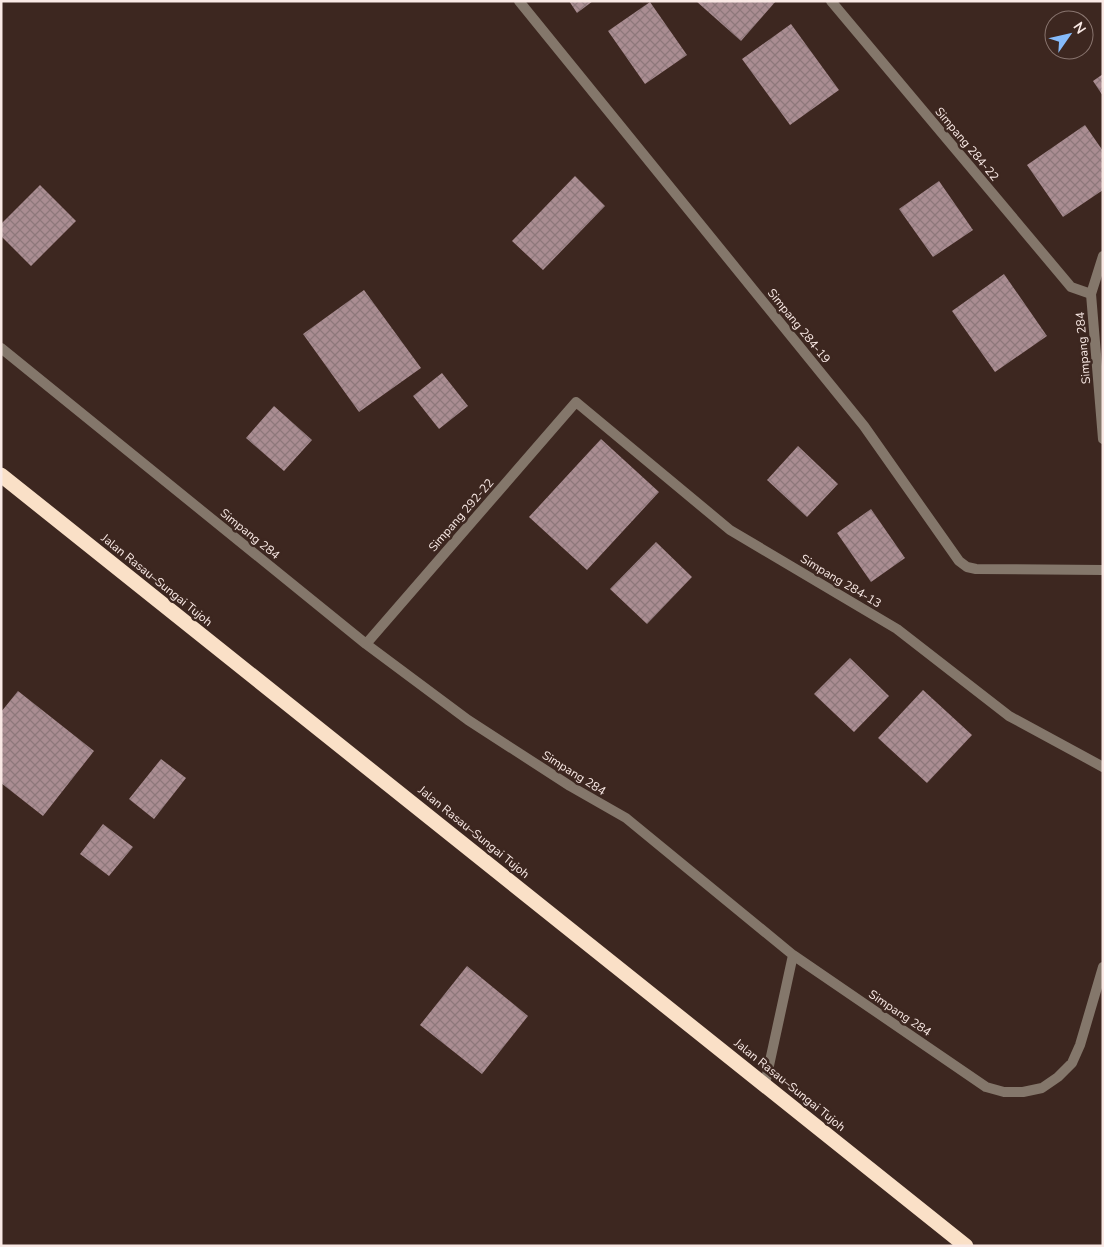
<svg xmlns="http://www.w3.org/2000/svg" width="1104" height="1247" viewBox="0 0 1104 1247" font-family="'Nunito Sans',sans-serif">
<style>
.building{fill:url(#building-cross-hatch)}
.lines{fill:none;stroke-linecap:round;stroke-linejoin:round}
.street{stroke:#84776b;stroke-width:10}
.highway{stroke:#fae0c7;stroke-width:15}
.labels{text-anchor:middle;stroke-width:5;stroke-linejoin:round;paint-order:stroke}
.street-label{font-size:12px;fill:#faeae6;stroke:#3d2720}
</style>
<defs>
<pattern id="building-cross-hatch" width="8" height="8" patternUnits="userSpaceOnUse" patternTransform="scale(1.25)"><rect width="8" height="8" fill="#aa8d92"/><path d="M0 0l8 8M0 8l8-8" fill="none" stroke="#8e787b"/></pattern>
</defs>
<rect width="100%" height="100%" fill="#3d2720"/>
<!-- building -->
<path class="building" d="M569 1H593L577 13Z
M696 1H776L741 41Z
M650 2 687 55 645 84 608 31Z
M791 24 839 90 790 125 742 59Z
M1103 74V96L1093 81Z
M1085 125 1103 151V190L1063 217 1027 165Z
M575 176 605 206 543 270 512 241Z
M939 181 973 230 933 257 899 209Z
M40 185 76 221 31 266 1 236V224Z
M1004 274 1047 336 995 372 952 311Z
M364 290 421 368 359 412 303 334Z
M442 373 468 406 439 429 413 396Z
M274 406 312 440 284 471 246 438Z
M601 439 659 492 587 570 529 517Z
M798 446 838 484 807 517 767 480Z
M871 509 905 558 871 582 837 533Z
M656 542 692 577 647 624 610 589Z
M850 658 889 696 854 732 814 694Z
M923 690 972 735 927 783 878 738Z
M18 691 94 751 43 816 1 783V712Z
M161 759 186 778 154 819 129 799Z
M103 824 133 847 109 876 80 854Z
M467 966 528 1016 482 1074 420 1025Z"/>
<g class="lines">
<!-- street -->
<path class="street" d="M519 1 864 426 959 561 967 567 976 569 1103 570
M831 1 1071 287 1091 294
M1103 256 1091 294 1103 439
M1 348 366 644 468 720 570 786 626 818 793 955 986 1087 1004 1092H1023L1042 1088 1058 1077 1072 1063 1080 1045 1103 967
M366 644 576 402 730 530 897 629 1009 716 1103 767
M765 1084 793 955"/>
<!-- highway -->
<path class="highway" d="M1 475 966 1246"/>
</g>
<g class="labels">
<!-- street labels -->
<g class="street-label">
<text transform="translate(967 144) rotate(50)" y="4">Simpang 284-22</text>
<text transform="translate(799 326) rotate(51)" y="4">Simpang 284-19</text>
<text transform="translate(1083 348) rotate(-95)" y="4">Simpang 284</text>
<text transform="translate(461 515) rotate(-49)" y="4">Simpang 292-22</text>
<text transform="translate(250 534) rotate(39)" y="4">Simpang 284</text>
<text transform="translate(157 580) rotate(39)" y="4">Jalan Rasau–Sungai Tujoh</text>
<text transform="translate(841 581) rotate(31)" y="4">Simpang 284-13</text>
<text transform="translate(574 773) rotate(32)" y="4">Simpang 284</text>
<text transform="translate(474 832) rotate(39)" y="4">Jalan Rasau–Sungai Tujoh</text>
<text transform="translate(900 1013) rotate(34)" y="4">Simpang 284</text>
<text transform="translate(790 1085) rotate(39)" y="4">Jalan Rasau–Sungai Tujoh</text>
</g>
</g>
<!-- border -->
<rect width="1104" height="1247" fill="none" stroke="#faeae6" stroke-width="5"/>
<!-- north arrow -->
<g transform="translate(1069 35) rotate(56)"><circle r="24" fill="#3d2720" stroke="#89756f"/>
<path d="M0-4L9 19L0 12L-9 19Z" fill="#85bbfb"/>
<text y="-8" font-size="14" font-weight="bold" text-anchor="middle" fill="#faeae6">N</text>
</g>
</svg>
